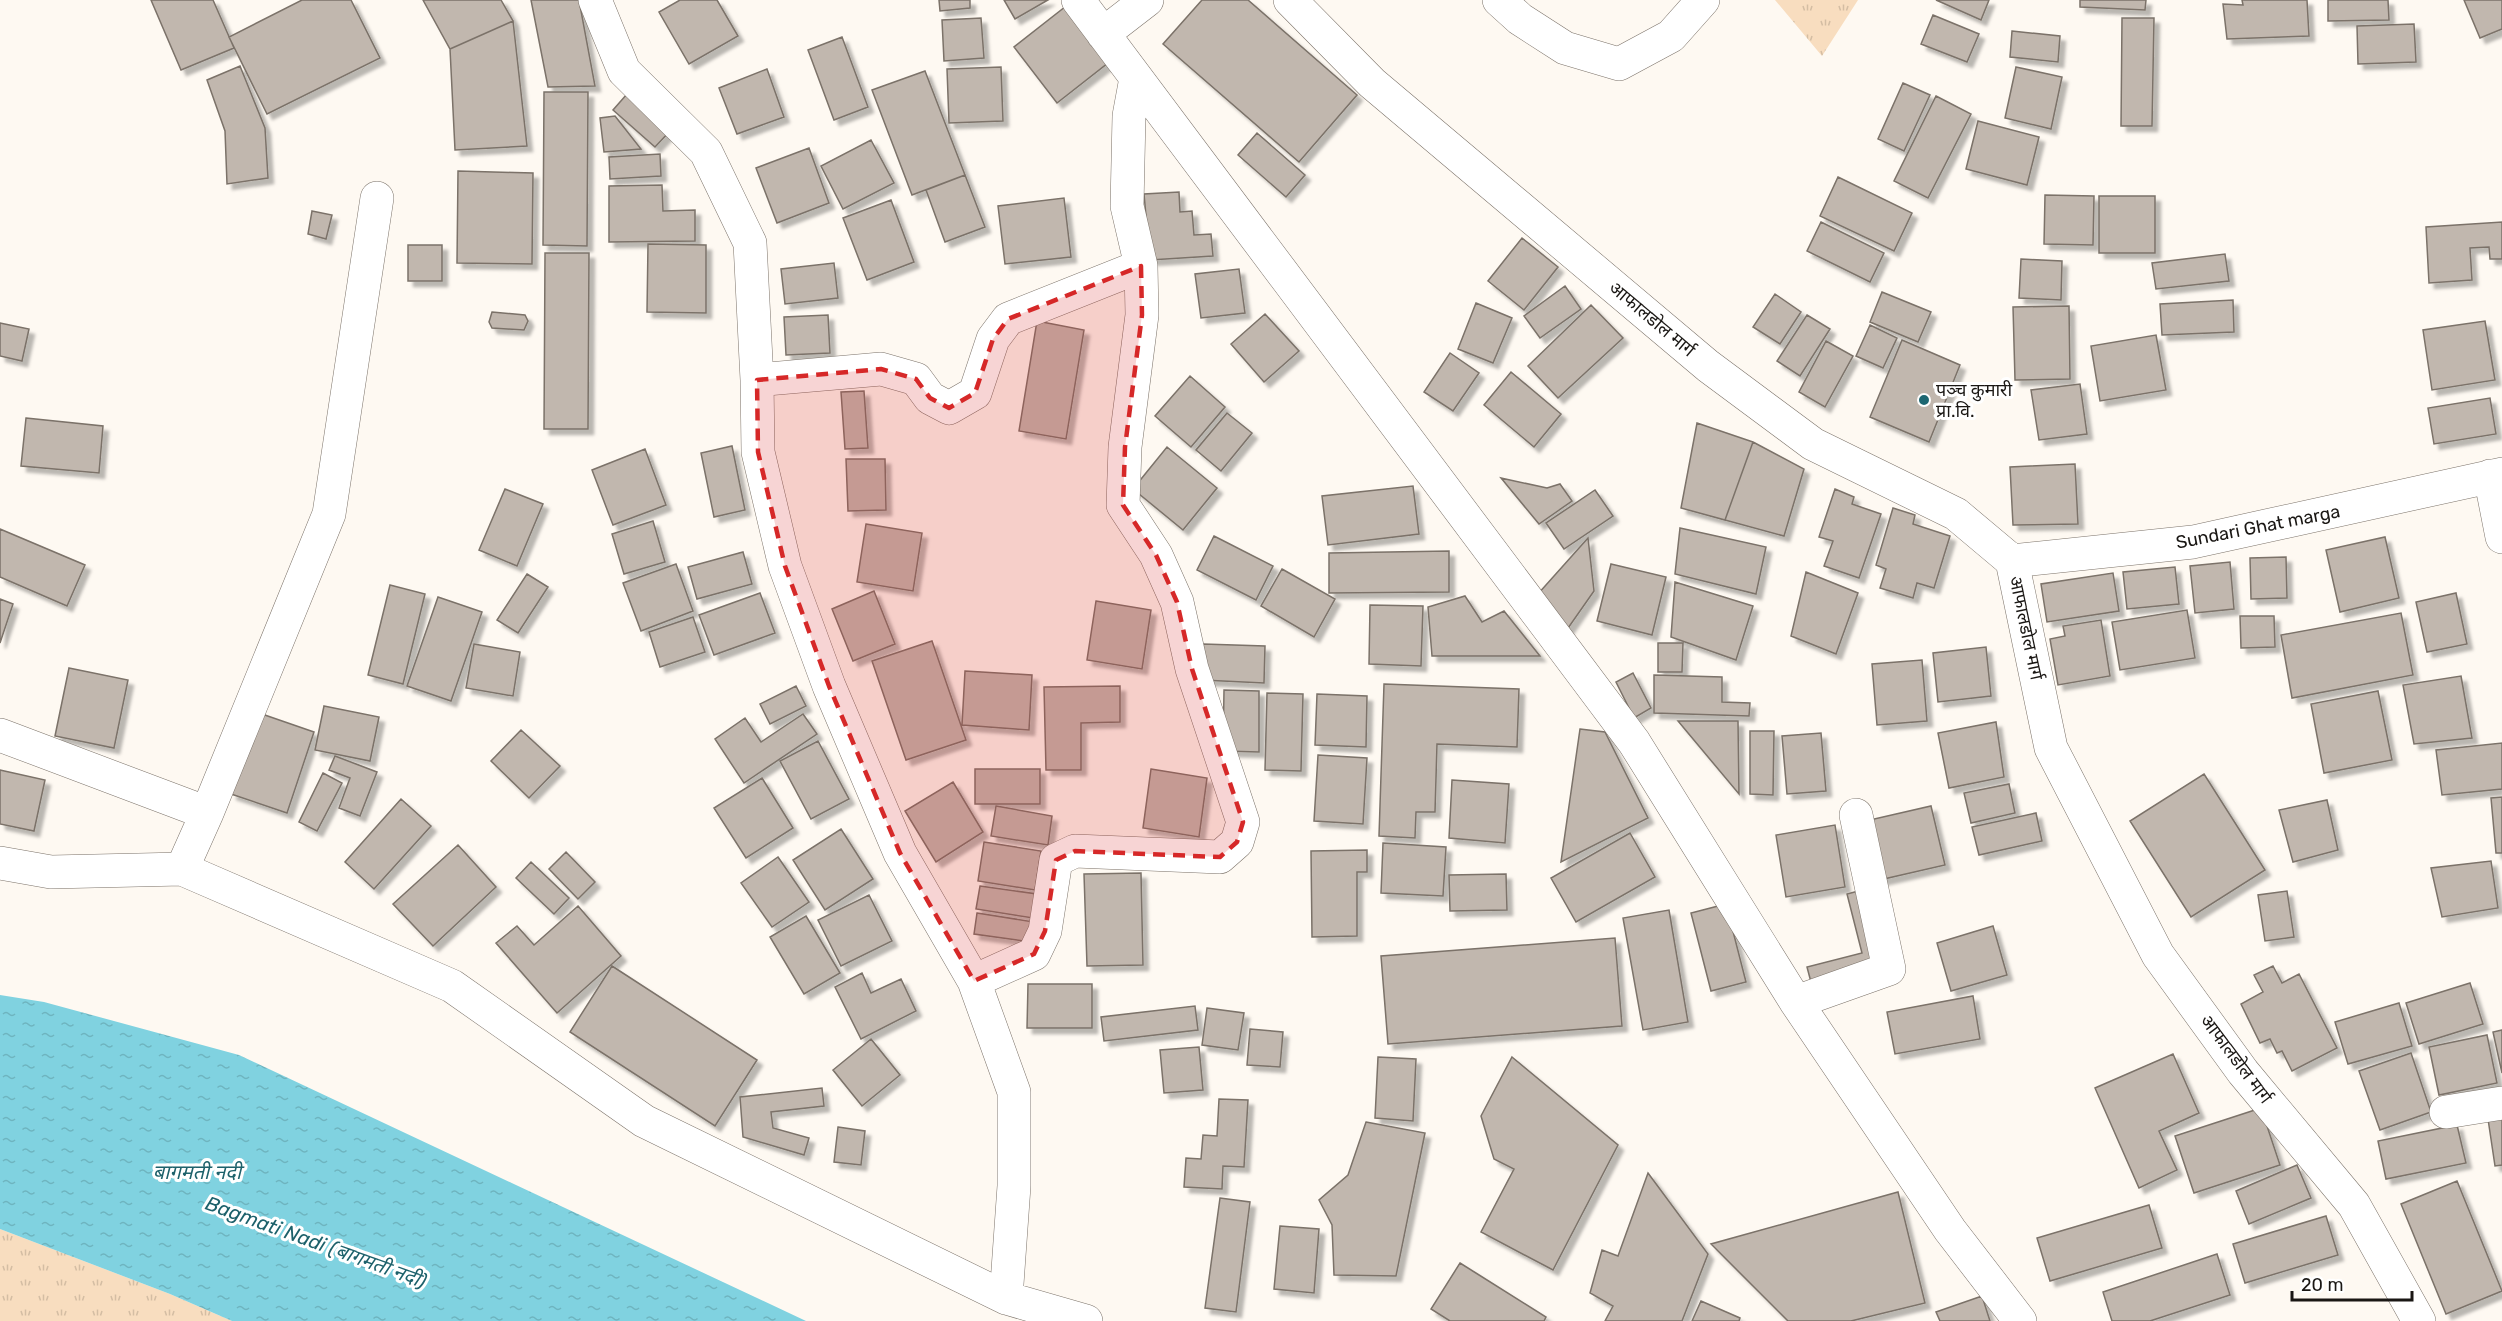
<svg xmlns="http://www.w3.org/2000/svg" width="2502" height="1321" viewBox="0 0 2502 1321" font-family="Rubik,'Noto Sans Devanagari',sans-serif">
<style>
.grass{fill:url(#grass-tufts)}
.water{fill:url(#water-ripples)}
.building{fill:#c1b7ae;stroke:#7b7269;stroke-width:1.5;filter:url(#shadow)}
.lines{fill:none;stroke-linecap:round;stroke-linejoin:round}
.street-casing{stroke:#7c736a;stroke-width:34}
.street{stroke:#fff;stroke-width:33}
.marked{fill:#d62828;fill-opacity:0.2;stroke:#d62828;stroke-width:4.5;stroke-dasharray:12 8;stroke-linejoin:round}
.poi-dot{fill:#1d6772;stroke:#fff;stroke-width:2}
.labels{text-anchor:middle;stroke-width:6;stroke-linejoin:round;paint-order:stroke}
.street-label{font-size:18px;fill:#1a1714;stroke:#fff}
.poi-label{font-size:18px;fill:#1a1714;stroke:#fff;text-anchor:start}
.water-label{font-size:20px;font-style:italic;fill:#1d616b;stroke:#fff}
</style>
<defs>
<pattern id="grass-tufts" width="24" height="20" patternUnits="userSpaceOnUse" patternTransform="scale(1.5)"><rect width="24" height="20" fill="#f8ddbf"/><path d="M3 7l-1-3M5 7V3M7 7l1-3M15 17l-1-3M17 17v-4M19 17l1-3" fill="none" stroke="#d4bda3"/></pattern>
<pattern id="water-ripples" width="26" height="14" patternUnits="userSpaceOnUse" patternTransform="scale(1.5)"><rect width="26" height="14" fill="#80d2e0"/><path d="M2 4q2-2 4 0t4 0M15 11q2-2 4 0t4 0" fill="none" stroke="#6eb4bf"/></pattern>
<filter id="shadow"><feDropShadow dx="5.5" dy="5.5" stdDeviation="1.5" flood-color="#0004"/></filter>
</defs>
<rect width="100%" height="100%" fill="#fef9f2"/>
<!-- grass -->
<path class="grass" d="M1775 0H1858L1822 56Z
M0 1229 170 1294 232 1321H0Z"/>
<!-- water -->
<path class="water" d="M0 995 44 1002 239 1055 806 1321H232L170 1294 0 1229Z"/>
<!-- building -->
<path class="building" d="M151 0H213L234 48 181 70Z
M302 0H351L380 58 267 114 229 37Z
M423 0H501L513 21 450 49Z
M531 0H579L595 86 548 87Z
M680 0H717L738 36 689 64 659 12Z
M939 0H970V8L940 11Z
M1004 0H1048L1015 19Z
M1202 0H1248L1357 95 1299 162 1163 44Z
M1936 0H1989L1981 20Z
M2080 0H2146L2145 10 2080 7Z
M2242 0H2307L2309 36 2227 39 2223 4 2243 5Z
M2328 0H2388L2389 20 2328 21Z
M2464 0H2502V29L2480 38Z
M1070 3 1113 59 1057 103 1014 47Z
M1933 15 1979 34 1967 62 1921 44Z
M981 18 984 58 944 61 942 20Z
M2122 18H2154L2152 126H2121Z
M513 21 527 146 455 150 450 49Z
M2414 24 2416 62 2358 64 2357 26Z
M2012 31 2060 36 2058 62 2010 57Z
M842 37 868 107 834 120 808 50Z
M240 66 265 128 268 178 227 184 225 131 207 80Z
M1001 67 1003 121 949 123 947 69Z
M2016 67 2062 77 2051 129 2005 118Z
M767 69 784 117 737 134 719 88Z
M925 71 965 175 912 195 872 90Z
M1903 83 1930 95 1904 151 1878 139Z
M544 92H588L587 246 543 245Z
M627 94 670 131 655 147 613 110Z
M1936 96 1971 114 1928 198 1894 181Z
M615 116 641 149 604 152 600 118Z
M1978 121 2039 137 2027 185 1966 169Z
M1257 133 1305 175 1286 197 1238 155Z
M871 140 894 183 843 209 821 166Z
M809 148 829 203 777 223 756 168Z
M660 154 661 176 610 179 609 157Z
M458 171 533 173 532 264 457 263Z
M965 175 985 227 945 242 926 190Z
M1838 177 1912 213 1894 251 1820 216Z
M662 185 663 211 695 210V241L609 242V186Z
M1179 192 1180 212 1192 211 1194 235 1211 234 1213 256 1150 260 1144 194Z
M2045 195 2094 196 2093 245 2044 244Z
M2099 196H2155V253H2099Z
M1064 198 1071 257 1005 264 998 206Z
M891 200 914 262 867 280 843 218Z
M312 211 332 215 326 239 308 234Z
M1821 222 1884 253 1870 282 1807 251Z
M2502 222V259H2490L2489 247 2470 248 2472 280 2429 283 2426 227Z
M1522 238 1558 267 1524 310 1488 281Z
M648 244 706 245V313L647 312Z
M408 245H442V281H408Z
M545 253H589L588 429H544Z
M2225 254 2229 281 2156 289 2152 263Z
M2021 259 2062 261 2061 300 2019 298Z
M834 263 838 298 785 304 781 269Z
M1239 269 1245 313 1201 318 1195 274Z
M1565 286 1581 309 1540 338 1524 316Z
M1882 292 1931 312 1918 342 1870 322Z
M1775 294 1801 312 1780 344 1753 327Z
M2233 300 2234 332 2162 335 2160 304Z
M1476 303 1512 318 1493 363 1458 349Z
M1591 305 1623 338 1558 398 1528 366Z
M2069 306 2070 379 2015 380 2013 307Z
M492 312 525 315 528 321 524 330 492 328 489 322Z
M1265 314 1299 351 1264 382 1231 344Z
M828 315 830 353 786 355 784 317Z
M1807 315 1830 329 1800 376 1777 361Z
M1037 321 1084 330 1066 439 1019 431Z
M2485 321 2495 380 2432 390 2423 330Z
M0 323 29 329 22 361 0 356Z
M1870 325 1897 338 1883 368 1856 356Z
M2156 335 2166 390 2100 401 2091 346Z
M1902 340 1960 365 1929 442 1870 417Z
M1826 341 1853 356 1825 407 1799 392Z
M1450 353 1479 373 1453 411 1424 392Z
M1511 372 1561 414 1534 447 1484 405Z
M1190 376 1225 407 1191 447 1155 416Z
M2080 384 2087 434 2039 440 2031 390Z
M864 391 868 448 845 449 841 392Z
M2490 398 2496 434 2434 444 2428 408Z
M1227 413 1252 433 1221 471 1196 450Z
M26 418 103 426 99 473 21 466Z
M1697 423 1753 442 1725 520 1681 508Z
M1753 442 1804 469 1784 536 1725 520Z
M732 446 745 510 714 517 701 453Z
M1167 447 1217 488 1183 530 1133 489Z
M645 449 666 505 613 525 592 470Z
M846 459H885L886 510 848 511Z
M2075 464 2078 524 2013 525 2010 467Z
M1501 478 1547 488 1560 484 1572 501 1539 524Z
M1413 486 1419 534 1328 545 1322 496Z
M505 489 543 504 517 566 479 550Z
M1835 489 1854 497 1852 504 1881 514 1859 578 1824 566 1833 541 1819 537Z
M1595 490 1613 516 1564 549 1546 523Z
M1893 508 1915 515 1913 524 1950 536 1934 588 1917 583 1913 598 1880 588 1886 569 1876 565Z
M653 521 665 562 624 574 612 534Z
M866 524 922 533 913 591 857 582Z
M1680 528 1766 547 1756 594 1675 574Z
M0 529 85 565 67 606 0 577Z
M1214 536 1273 566 1256 600 1197 570Z
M2385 537 2399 598 2340 612 2326 550Z
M1588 538 1594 591 1566 631 1537 595Z
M1449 551V592L1329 593V553Z
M743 552 752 584 697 599 688 567Z
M2286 557 2287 598 2251 599 2250 558Z
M2230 562 2234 609 2195 613 2190 566Z
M676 564 693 611 641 631 623 583Z
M1611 564 1666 577 1652 635 1597 621Z
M2175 567 2179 604 2127 609 2123 572Z
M1282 569 1335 599 1314 637 1261 606Z
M1806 572 1858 593 1836 654 1791 636Z
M2113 573 2119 611 2047 622 2041 584Z
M527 574 548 587 518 633 497 620Z
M1675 582 1753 606 1736 660 1671 637Z
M390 585 425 594 403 684 368 675Z
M874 591 895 644 853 661 832 609Z
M760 593 775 633 714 655 699 615Z
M2456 593 2467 644 2427 652 2416 602Z
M1465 596 1482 622 1504 611 1540 656H1432L1428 607Z
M438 597 482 612 451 701 407 686Z
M0 599 13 604 0 643Z
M1096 601 1151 610 1142 669 1087 660Z
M1370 605 1423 606 1421 666 1369 664Z
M2187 610 2195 658 2120 670 2112 622Z
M2401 613 2413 675 2292 698 2281 635Z
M2240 616H2274L2275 647 2241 648Z
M693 617 705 652 660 667 649 632Z
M2101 620 2110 676 2058 685 2050 639 2065 636 2063 626Z
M932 641 966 740 906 760 872 661Z
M1658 643H1683L1682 672H1658Z
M474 644 520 652 513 696 466 688Z
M1203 644 1265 646 1264 683 1202 680Z
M1986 647 1991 696 1938 702 1933 653Z
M1922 660 1927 721 1877 725 1872 664Z
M69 668 128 680 114 748 55 736Z
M965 671 1032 675 1029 730 962 725Z
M1633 673 1651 708 1634 718 1616 682Z
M1654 675 1722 677V702L1750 703 1749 716 1654 713Z
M2461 676 2472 738 2414 744 2403 685Z
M1384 684 1519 689 1517 747 1437 744 1435 812H1416L1415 838 1379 836Z
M796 686 806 706 770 724 760 704Z
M1120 686V722L1081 723V770H1046L1044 687Z
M1224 690 1259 691V752L1223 751Z
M2378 691 2392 760 2324 773 2311 704Z
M1267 693 1303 694 1301 771 1265 770Z
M1317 694 1367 696 1366 747 1315 745Z
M324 706 379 717 370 761 315 750Z
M259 713 314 732 287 813 231 794Z
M803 714 817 734 744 783 715 739 745 718 761 742Z
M1678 721H1738L1739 794Z
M1996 722 2004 777 1949 788 1938 733Z
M1580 729 1605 732 1648 818 1561 862Z
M521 730 560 766 529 798 491 761Z
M1750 731H1774L1773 795 1750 794Z
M1821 733 1826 791 1787 794 1782 736Z
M818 741 849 799 811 819 780 761Z
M2502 743V789L2442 795 2436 750Z
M1318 755 1367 758 1363 824 1314 821Z
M335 756 377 772 360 816 339 808 350 778 329 770Z
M975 769H1040V804H975Z
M1151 769 1207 778 1199 837 1143 828Z
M0 770 45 780 34 831 0 824Z
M323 773 342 783 317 831 299 822Z
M2204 774 2265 870 2191 917 2130 821Z
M762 778 793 828 746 858 714 808Z
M1452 780 1509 784 1505 843 1449 838Z
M953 782 983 832 936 862 905 811Z
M2009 784 2015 813 1971 823 1964 793Z
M2502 797V853H2496L2491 798Z
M401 799 431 826 374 889 345 862Z
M2327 800 2338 850 2293 862 2279 810Z
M996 806 1052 816 1048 845 991 836Z
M1931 806 1945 865 1875 881 1861 822Z
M2036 813 2042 841 1979 855 1972 827Z
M1835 825 1845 887 1786 897 1776 835Z
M841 829 873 879 825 910 793 860Z
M1630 833 1655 877 1576 922 1551 878Z
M984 842 1041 851 1035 890 978 881Z
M1383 843 1446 847 1443 896 1381 893Z
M458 845 496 887 433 946 393 904Z
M1367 850V872H1357V936L1312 937 1311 851Z
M566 852 595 882 578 899 549 869Z
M778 857 809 902 772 927 741 883Z
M2491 861 2498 908 2442 917 2431 868Z
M531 862 569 898 554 914 516 878Z
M1141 873 1143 965 1087 966 1084 874Z
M1506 874 1507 910 1450 911 1449 875Z
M980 886 1037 894 1033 918 976 909Z
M1866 889 1887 968 1812 986 1807 967 1862 953 1847 894Z
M2287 891 2294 937 2265 941 2258 895Z
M869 895 892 941 841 966 818 920Z
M1726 904 1746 982 1711 991 1691 913Z
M578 906 621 956 557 1013 496 943 517 926 534 945Z
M1669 910 1688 1022 1643 1030 1623 918Z
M977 913 1034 922 1031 942 974 934Z
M806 916 840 973 804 994 770 937Z
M1993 926 2007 975 1951 991 1937 943Z
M1615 938 1622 1026 1388 1044 1381 956Z
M612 966 757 1060 715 1126 570 1032Z
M2273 966 2282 983 2299 974 2337 1048 2292 1071 2282 1051 2277 1053 2270 1039 2260 1043 2241 1004 2263 992 2254 975Z
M862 973 871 993 901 979 916 1011 861 1039 835 987Z
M2470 983 2483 1024 2419 1044 2406 1003Z
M1028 984H1092V1028H1027Z
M1973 996 1980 1039 1895 1054 1887 1012Z
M2399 1003 2412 1046 2348 1064 2335 1022Z
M1195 1006 1198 1030 1104 1041 1101 1017Z
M1207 1008 1244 1013 1238 1050 1202 1045Z
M1250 1029 1283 1032 1280 1067 1247 1065Z
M2502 1030V1073L2493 1032Z
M2487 1035 2497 1083 2439 1095 2429 1047Z
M871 1039 900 1075 862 1106 833 1070Z
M1199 1047 1203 1090 1164 1093 1160 1050Z
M2411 1053 2431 1112 2380 1130 2359 1071Z
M2173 1054 2199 1113 2159 1131 2177 1170 2139 1188 2095 1088Z
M1378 1057 1416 1059 1413 1121 1375 1118Z
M1512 1057 1618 1145 1553 1270 1481 1232 1514 1169 1494 1159 1481 1116Z
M822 1088 824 1106 771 1112 773 1128 809 1138 804 1155 743 1137 740 1097Z
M1219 1099 1248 1100 1244 1167 1223 1166 1222 1189 1184 1187 1186 1158 1201 1159 1203 1135 1217 1136Z
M2261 1108 2280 1165 2194 1193 2175 1136Z
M2502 1117V1165L2495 1166 2488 1119Z
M1366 1122 1425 1133 1396 1276 1334 1275 1332 1225 1319 1200 1348 1175Z
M2457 1125 2466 1163 2386 1179 2378 1141Z
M838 1127 865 1131 861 1165 834 1162Z
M2297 1165 2311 1198 2249 1224 2236 1191Z
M1648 1173 1708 1254 1682 1321H1605L1613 1306 1590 1293 1602 1250 1618 1256Z
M2457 1181 2502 1291 2446 1314 2401 1204Z
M1898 1192 1925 1303 1851 1321H1788L1711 1244Z
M1220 1198 1250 1202 1236 1312 1205 1308Z
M2149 1205 2162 1248 2050 1281 2037 1238Z
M2326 1216 2338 1255 2245 1283 2233 1244Z
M1280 1226 1319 1229 1314 1293 1274 1289Z
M2217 1254 2230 1295 2150 1321H2112L2103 1292Z
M1460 1263 1546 1317 1544 1321H1450L1431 1309Z
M1982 1296 1990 1321H1940L1936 1312Z
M1701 1301 1740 1318 1739 1321H1692Z"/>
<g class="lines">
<!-- street casing -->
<g class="street-casing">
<path id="street" d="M595 0 624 71 706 152 750 243 757 380 758 452 785 566 829 686 900 853 974 981 1014 1092V1186L1006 1298
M1078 0 1634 742 1796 1002 1950 1230 2020 1321
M1290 0 1372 83 1708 366 1813 444 1956 514 2012 561 2051 748 2158 955 2243 1072 2354 1205 2419 1321
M1499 0 1520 19 1565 48 1619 64 1671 36 1703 0
M1103 34 1147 0
M757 380 881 369 916 379 930 398 949 408 975 393 993 339 1008 319 1141 266
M2490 476 2502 537
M2012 561 2193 542 2502 474
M0 735 207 813
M0 863 51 872 182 869 452 986 644 1121 1006 1298 1086 1321
M182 869 207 813 329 514 377 198
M974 981 1034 954 1045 931 1056 860 1075 851 1220 857 1237 842 1243 822 1192 669 1177 602 1156 555 1123 505 1125 447 1142 315 1141 266 1127 206 1129 116 1136 78
M1796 1002 1889 969 1856 815
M2446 1112 2502 1103"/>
</g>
<!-- street -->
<use href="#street" class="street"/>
</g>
<!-- marked area -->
<path class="marked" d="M1141 266 1142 315 1125 447 1123 505 1156 555 1177 602 1192 669 1243 822 1237 842 1220 857 1075 851 1056 860 1045 931 1034 954 974 981 900 853 829 686 785 566 758 452 757 380 881 369 916 379 930 398 949 408 975 393 993 339 1008 319Z"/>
<!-- markers -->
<circle class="poi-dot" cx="1924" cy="400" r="6"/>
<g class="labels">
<!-- street labels -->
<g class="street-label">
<text transform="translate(1652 319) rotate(40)" y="6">आफालडोल मार्ग</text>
<text transform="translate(2258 527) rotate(-11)" y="6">Sundari Ghat marga</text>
<text transform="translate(2026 628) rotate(78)" y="6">आफालडोल मार्ग</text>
<text transform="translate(2236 1059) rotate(53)" y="6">आफालडोल मार्ग</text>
</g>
<!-- poi labels -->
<g class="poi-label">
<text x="1936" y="396">पञ्च कुमारी<tspan x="1936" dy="21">प्रा.वि.</tspan></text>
</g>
<!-- water labels -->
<g class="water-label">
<text x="197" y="1179">बागमती नदी</text>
<text transform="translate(316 1242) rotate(20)" y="7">Bagmati Nadi (बागमती नदी)</text>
</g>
</g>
<!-- scale -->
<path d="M2292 1291v9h120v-9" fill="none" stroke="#1a1714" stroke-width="3"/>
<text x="2301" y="1291" font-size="18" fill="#1a1714" stroke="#ffffff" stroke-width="4.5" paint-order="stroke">20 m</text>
</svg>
